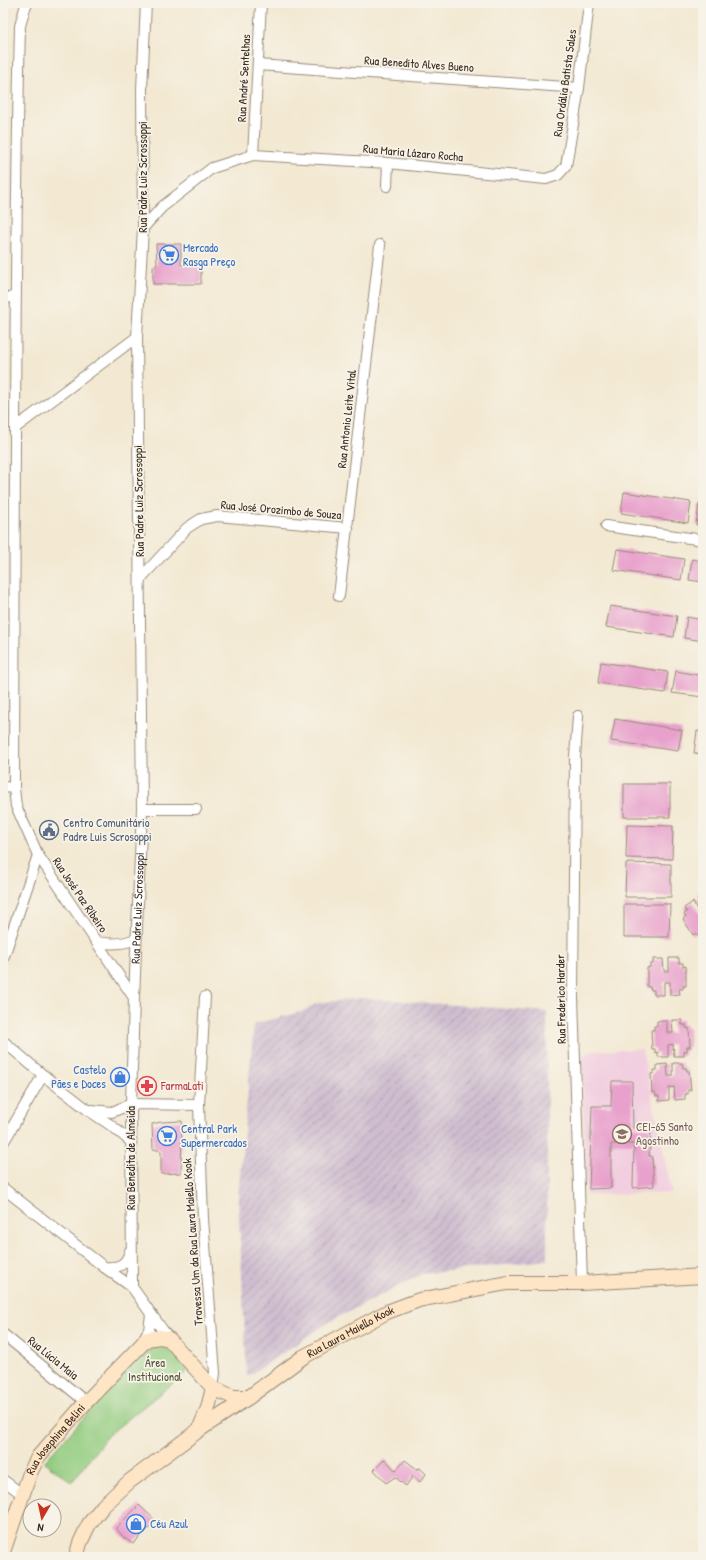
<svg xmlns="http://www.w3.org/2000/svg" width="706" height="1560" viewBox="0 0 706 1560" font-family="'Patrick Hand',sans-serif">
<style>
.built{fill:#f2cfe0}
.industrial{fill:url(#industrial-furrows)}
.park{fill:#92cc7f;stroke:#667b4e}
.building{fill:#e8a0cc}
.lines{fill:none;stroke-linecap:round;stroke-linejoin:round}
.minor-casing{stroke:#978a78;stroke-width:12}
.secondary-casing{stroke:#978a78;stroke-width:16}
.minor{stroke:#fff;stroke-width:10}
.secondary{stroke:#fde5c5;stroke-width:14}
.labels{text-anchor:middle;stroke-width:3.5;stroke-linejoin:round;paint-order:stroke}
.street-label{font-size:12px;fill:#3b2a1e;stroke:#f7f3e8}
.shop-label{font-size:12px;fill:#366cbe;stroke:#f7f3e8;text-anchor:start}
.service-label{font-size:12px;fill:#4e5e75;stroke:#f7f3e8;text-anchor:start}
.health-label{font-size:12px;fill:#be3a42;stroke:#f7f3e8;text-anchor:start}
.education-label{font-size:12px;fill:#785e54;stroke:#f7f3e8;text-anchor:start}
.park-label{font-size:12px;fill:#515236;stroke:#f7f3e8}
</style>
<defs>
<pattern id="industrial-furrows" width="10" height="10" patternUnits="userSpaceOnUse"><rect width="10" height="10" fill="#cfbdcf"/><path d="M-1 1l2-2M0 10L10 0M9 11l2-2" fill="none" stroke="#a99aa7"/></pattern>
</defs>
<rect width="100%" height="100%" fill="#f7f3e8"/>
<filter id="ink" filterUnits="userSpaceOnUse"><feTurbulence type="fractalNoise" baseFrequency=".025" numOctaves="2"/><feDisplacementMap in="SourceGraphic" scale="8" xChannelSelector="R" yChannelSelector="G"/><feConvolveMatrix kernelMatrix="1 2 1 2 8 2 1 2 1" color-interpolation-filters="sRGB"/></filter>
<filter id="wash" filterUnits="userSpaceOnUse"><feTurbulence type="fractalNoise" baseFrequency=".012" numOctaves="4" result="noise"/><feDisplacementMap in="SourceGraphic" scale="16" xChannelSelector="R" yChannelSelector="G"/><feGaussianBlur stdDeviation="0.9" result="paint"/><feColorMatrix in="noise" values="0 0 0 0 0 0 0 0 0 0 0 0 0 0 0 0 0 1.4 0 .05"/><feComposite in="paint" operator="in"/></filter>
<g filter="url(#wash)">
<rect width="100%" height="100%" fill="#f3e9d3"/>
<!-- built -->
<path class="built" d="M642 1049 672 1193 586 1195 582 1057 589 1051Z"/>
<!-- industrial -->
<path class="industrial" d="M363 998 547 1012V1260L422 1274 329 1322 247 1377 238 1197 254 1024 301 1012 318 1003Z"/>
<!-- park -->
<path class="park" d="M166 1343 188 1371 107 1436 72 1482 44 1462 142 1353Z"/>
<g id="blocks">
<!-- building -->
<path class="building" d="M156 244H181V265L201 267V284H153V267L157 265Z
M624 492 691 502 688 523 621 513Z
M699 504H703V526L696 525Z
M617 549 684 559 681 580 613 570Z
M692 559 703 561V582L689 580Z
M610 606 677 616 674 637 606 627Z
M687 617 703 620V641L684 638Z
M601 662 668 672 665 693 598 683Z
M676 671 703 676V697L672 693Z
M615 719 682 730 678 751 611 741Z
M697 731 703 732V754L694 753Z
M624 784H670V817H624Z
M627 825 673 826 672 859 626 858Z
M626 863 671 864V897H625Z
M703 896V909L697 899Z
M693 902 699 913 703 910V938L701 934 698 936 696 933 693 935 683 919 686 917 684 914 687 912 684 908Z
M624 904H670L669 937H624Z
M669 958H679V963H683V967L686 966V986H683V989H679L680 994 670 995V982H664V995H654V990H651L650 987H647V968L650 967V964H653V959H663L664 971H669Z
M672 1020H682V1025H686V1028H689L690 1047H687V1051H684V1056H674L673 1044 668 1045V1057H658V1052L655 1053V1049H652L651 1030H654V1026H657V1021H667V1033H673Z
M673 1063H682L683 1068H686L687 1071H689L691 1090H688V1094H685V1099L675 1100 674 1087 669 1088V1100L659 1101V1096H656L655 1092 652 1093 651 1074 654 1073V1070H657V1065L667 1064 668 1076H673Z
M612 1081H632L633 1128H648L651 1133 649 1156H652L654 1186 633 1188 634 1144H611V1188L589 1189 592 1106H611Z
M182 1121 181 1173 161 1174V1151L153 1149 152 1124 161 1122Z
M385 1459 396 1471 405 1460 417 1469 420 1468 426 1474 420 1482 413 1476 406 1486 395 1477 386 1483 374 1470Z
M139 1505 156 1521 133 1544 123 1537 116 1528Z"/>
</g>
</g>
<g filter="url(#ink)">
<use href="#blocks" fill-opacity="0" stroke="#978a78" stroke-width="1"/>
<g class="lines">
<!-- minor casing -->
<g class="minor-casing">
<g id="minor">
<path d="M28 3 25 8 20 26C14 280 15 534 14 788L16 806 38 855 134 998"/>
<path d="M258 65 579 88"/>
<path d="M253 155 261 3"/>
<path d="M387 186 388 163"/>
<path d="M143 228 162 207 212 168 253 155 388 163 546 179 558 175 566 166 579 88 589 3"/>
<path d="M3 299 16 296"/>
<path d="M15 428 137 337"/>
<path d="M606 526 703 540"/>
<path d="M141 578 187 528 201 519 217 516 348 528"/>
<path d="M339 596 380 245"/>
<path d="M578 716 575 757 573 997 582 1283"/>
<path d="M3 787 14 788"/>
<path d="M142 809H196"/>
<path d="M97 942C111 945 123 944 136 939"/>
<path d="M3 959 38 855"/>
<path d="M205 997 199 1105 203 1219 215 1373 213 1388"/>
<path d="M3 1041 43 1075 88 1110 112 1126 130 1141"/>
<path d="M92 1110 112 1112 131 1104 199 1105"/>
<path d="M3 1143 43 1075"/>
<path d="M3 1188 104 1267 132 1287 169 1339"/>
<path d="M104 1267C118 1268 126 1266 130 1251"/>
<path id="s1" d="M132 1287 131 1104 134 998 142 809 137 337 143 228 142 89 146 3"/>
<path d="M3 1334 86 1402"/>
<path d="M141 1343 149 1330 151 1314"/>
<path d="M3 1480 22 1494"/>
</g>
</g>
<!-- secondary casing -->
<g class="secondary-casing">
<g id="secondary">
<path d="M199 1430 208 1408 213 1388"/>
<path id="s2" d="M3 1552 30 1473 38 1457 86 1402 147 1339 160 1337 169 1339 213 1388 233 1397H249"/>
<path id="s3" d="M76 1557 80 1543 89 1524 103 1506 130 1481 199 1430 249 1397 303 1357 387 1312 419 1300 507 1283H582L703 1276"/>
</g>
</g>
<!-- minor -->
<use href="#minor" class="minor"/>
<!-- secondary -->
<use href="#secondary" class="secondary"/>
</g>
</g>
<!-- icons -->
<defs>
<g id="supermarket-ring" transform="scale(1)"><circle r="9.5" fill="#f7f3e8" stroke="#3f7fe0" stroke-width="1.5"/><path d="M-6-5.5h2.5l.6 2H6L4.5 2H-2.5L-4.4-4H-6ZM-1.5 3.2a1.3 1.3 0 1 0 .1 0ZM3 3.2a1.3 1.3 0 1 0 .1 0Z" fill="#3f7fe0"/></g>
<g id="civic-ring" transform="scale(1)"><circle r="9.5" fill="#f7f3e8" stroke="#5c6f8a" stroke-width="1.5"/><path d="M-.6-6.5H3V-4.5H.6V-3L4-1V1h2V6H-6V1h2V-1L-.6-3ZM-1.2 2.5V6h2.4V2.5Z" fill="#5c6f8a"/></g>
<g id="shop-ring" transform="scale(1)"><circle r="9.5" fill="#f7f3e8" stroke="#3f7fe0" stroke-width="1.5"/><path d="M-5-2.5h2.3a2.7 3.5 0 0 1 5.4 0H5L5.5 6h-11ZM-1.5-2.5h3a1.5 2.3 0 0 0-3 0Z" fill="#3f7fe0"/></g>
<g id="pharmacy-ring" transform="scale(1)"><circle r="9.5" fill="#f7f3e8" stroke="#e0444e" stroke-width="1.5"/><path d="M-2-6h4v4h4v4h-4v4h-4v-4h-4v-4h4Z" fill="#e0444e"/></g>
<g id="school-ring" transform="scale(1)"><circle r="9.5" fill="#f7f3e8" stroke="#8d6e63" stroke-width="1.5"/><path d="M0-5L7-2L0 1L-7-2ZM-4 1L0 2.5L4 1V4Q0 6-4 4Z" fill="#8d6e63"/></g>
</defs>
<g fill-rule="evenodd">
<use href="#supermarket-ring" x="169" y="255"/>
<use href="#civic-ring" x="49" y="830"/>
<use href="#shop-ring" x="120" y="1077"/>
<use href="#pharmacy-ring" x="147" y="1086"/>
<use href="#school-ring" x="622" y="1134"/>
<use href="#supermarket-ring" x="167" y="1136"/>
<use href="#shop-ring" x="136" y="1524"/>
</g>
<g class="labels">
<!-- street labels -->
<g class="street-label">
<text transform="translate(419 64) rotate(4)" y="4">Rua Benedito Alves Bueno</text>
<text transform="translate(244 78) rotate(-87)" y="4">Rua André Sentelhas</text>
<text transform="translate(565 83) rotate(-82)" y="4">Rua Ordália Batista Sales</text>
<text transform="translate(413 153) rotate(5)" y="4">Rua Maria Lázaro Rocha</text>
<text transform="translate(143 177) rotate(-90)" y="4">Rua Padre Luiz Scrossoppi</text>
<text transform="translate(347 419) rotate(-84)" y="4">Rua Antonio Leite Vital</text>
<text transform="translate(139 501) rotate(-91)" y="4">Rua Padre Luiz Scrossoppi</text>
<text transform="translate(281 510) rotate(5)" y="4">Rua José Orozimbo de Souza</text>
<text transform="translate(80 895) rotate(56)" y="4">Rua José Paz Ribeiro</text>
<text dy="4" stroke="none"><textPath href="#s1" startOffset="379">Rua Padre Luiz Scrossoppi</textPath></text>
<text transform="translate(561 999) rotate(-91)" y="4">Rua Frederico Harder</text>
<text transform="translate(131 1158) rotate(-90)" y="4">Rua Benedita de Almeida</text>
<text transform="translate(193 1242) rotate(-94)" y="4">Travessa Um da Rua Laura Maiello Kook</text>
<text dy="4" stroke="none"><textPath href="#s3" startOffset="362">Rua Laura Maiello Kook</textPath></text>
<text transform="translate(53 1358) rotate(39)" y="4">Rua Lúcia Maia</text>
<text dy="4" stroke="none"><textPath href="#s2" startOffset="126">Rua Josephina Belini</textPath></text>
</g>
<!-- shop labels -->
<g class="shop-label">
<text x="183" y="252">Mercado<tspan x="183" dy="14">Rasga Preço</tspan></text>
<text x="106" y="1074" text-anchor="end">Castelo<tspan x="106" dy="14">Pães e Doces</tspan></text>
<text x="181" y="1133">Central Park<tspan x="181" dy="14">Supermercados</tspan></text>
<text x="150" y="1528">Céu Azul</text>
</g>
<!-- service labels -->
<g class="service-label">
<text x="63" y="827">Centro Comunitário<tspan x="63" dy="14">Padre Luis Scrosoppi</tspan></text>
</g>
<!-- health labels -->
<g class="health-label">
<text x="161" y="1090">FarmaLati</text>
</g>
<!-- education labels -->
<g class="education-label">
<text x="636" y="1131">CEI-65 Santo<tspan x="636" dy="14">Agostinho</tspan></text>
</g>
<!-- park labels -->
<g class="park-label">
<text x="155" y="1367">Área<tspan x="155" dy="14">Institucional</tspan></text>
</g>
</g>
<!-- margin -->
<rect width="706" height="1560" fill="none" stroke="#f7f3e8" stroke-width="16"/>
<!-- north arrow -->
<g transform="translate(42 1518) rotate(189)"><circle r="19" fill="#f7f3e8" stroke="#aca397"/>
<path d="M0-3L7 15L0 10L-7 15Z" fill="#c8321e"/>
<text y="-6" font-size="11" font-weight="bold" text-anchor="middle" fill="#3b2a1e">N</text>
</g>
</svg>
